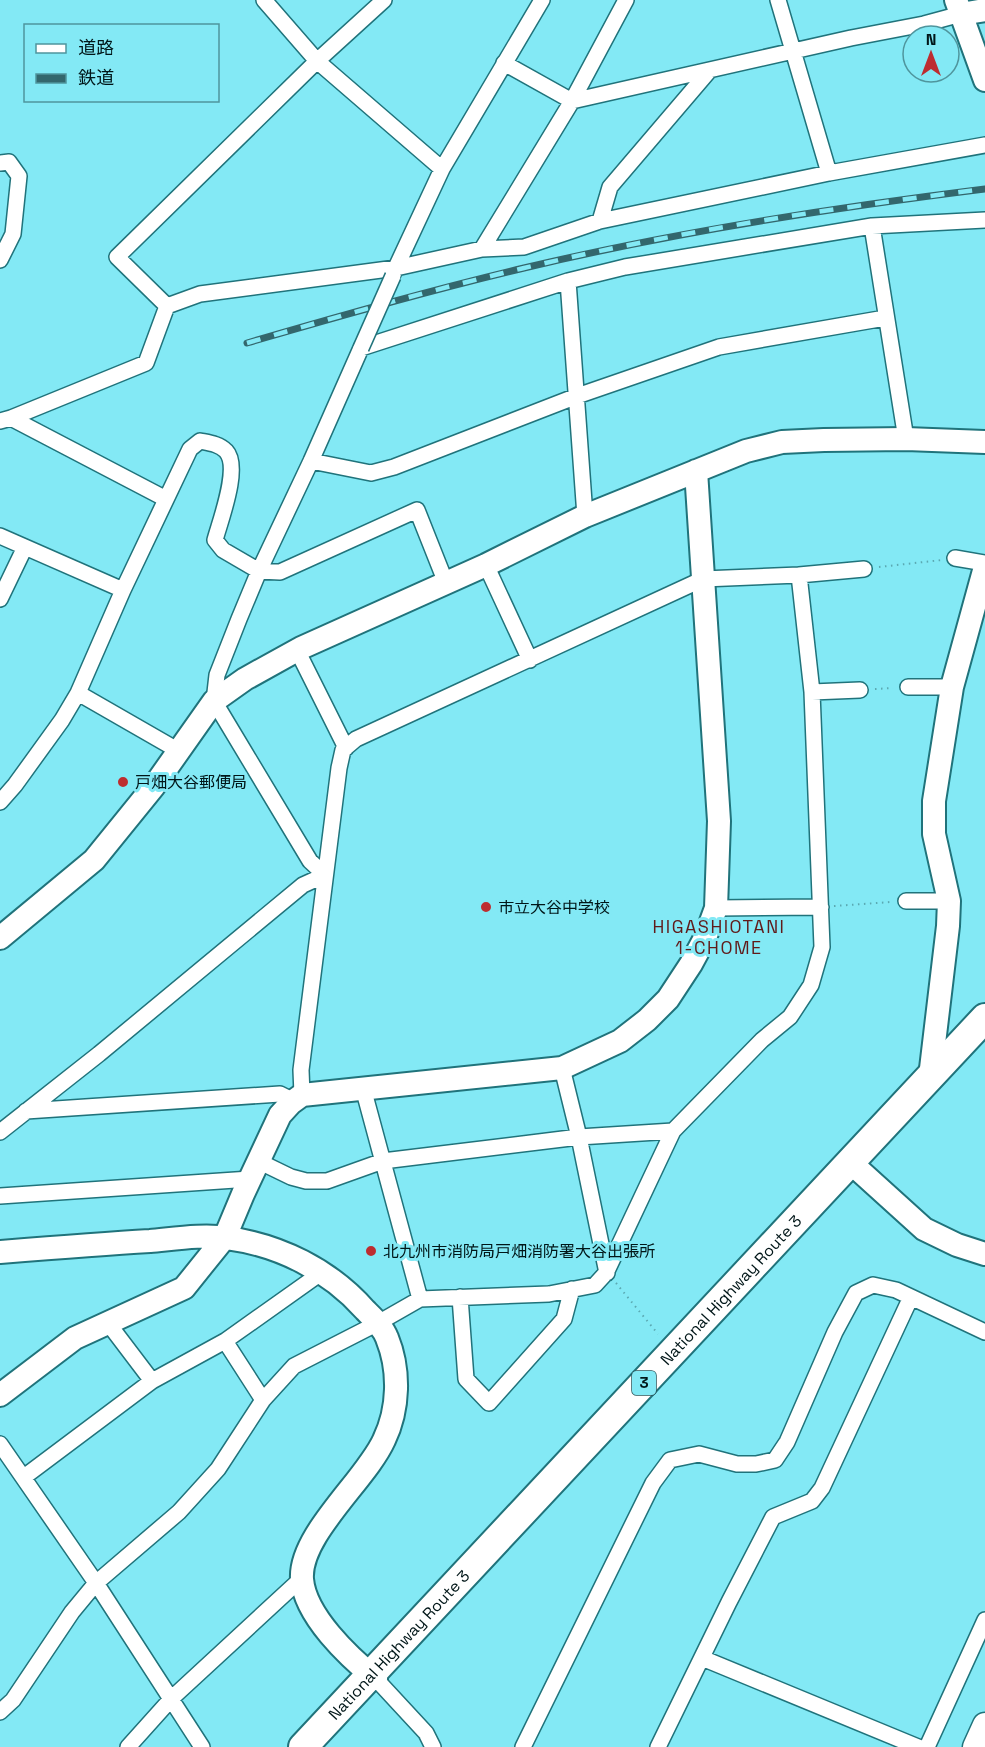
<svg xmlns="http://www.w3.org/2000/svg" width="985" height="1747" viewBox="0 0 985 1747" font-family="'Space Grotesk','Noto Sans JP',sans-serif">
<style>
.lines{fill:none;stroke-linecap:round;stroke-linejoin:round}
.street-casing{stroke:#20737b;stroke-width:18}
.secondary-casing{stroke:#20737b;stroke-width:26}
.primary-casing{stroke:#20737b;stroke-width:27}
.highway-casing{stroke:#20737b;stroke-width:32}
.path{stroke:#5ba9b2;stroke-width:2;stroke-dasharray:1.5 4.5;stroke-linecap:butt}
.street{stroke:#fff;stroke-width:15}
.secondary{stroke:#fff;stroke-width:22}
.primary{stroke:#fff;stroke-width:24}
.highway{stroke:#fff;stroke-width:28}
.rail-casing{stroke:#33676d;stroke-width:7}
.rail{stroke:#83e9f5;stroke-width:4.5;stroke-dasharray:14;stroke-linecap:butt}
.street-bridge-casing{stroke:#20737b;stroke-width:18;stroke-linecap:butt}
.street-bridge{stroke:#fff;stroke-width:15}
.poi-dot{fill:#bd2d30;stroke:#83e9f5;stroke-width:2}
.labels{text-anchor:middle;stroke-width:6;stroke-linejoin:round;paint-order:stroke}
.shield{fill:#83e9f5;stroke:#28555a;stroke-width:1.5}
.shield-label{font-size:15px;font-weight:bold;fill:#011618}
.poi-label{font-size:16px;fill:#011618;stroke:#83e9f5;text-anchor:start}
.street-label{font-size:16px;fill:#011618;stroke:#83e9f5}
.neighbourhood-label{font-size:18px;letter-spacing:1.5px;fill:#601b1a;stroke:#83e9f5}
</style>
<rect width="100%" height="100%" fill="#83e9f5"/>
<g class="lines">
<!-- street casing -->
<g class="street-casing">
<path id="street" d="M264 0 317 61 442 169
M778 0 829 173
M504 63 572 101 851 38 924 24 961 14
M0 163 9 162 19 176 13 234 0 260
M600 221 610 187 709 71
M872 226 906 439
M482 249 572 101 626 0
M393 274 442 169 542 0
M568 281 585 516
M167 306 200 294 396 268 482 249 524 247 600 221 829 173 985 145
M167 306 117 257 317 61 384 0
M11 418 166 499
M0 421 11 418 146 363 167 306
M311 461 371 473 394 467 577 396 719 347 885 318
M0 536 123 590
M955 558 985 563
M486 565 530 660
M0 599 25 547
M297 650 346 748
M908 687H952
M812 692 860 690
M78 693 179 751
M0 802 15 785 62 720 78 693 123 590 190 449 200 441C210 443 219 444 226 451 241 467 220 521 215 540L223 550 259 571 280 572 417 510 446 583
M325 875 310 861 214 701 217 675 239 619 259 571 311 461 361 348 568 281 625 267 872 226 985 220
M906 901H949
M716 908 821 907
M562 1068 579 1137 607 1273
M363 1088 420 1299
M302 1095 301 1070 339 768 343 750 356 739 703 579 799 575 864 569
M26 1111 280 1094 294 1101
M0 1132 99 1054 303 885 325 875
M258 1161 291 1177 306 1181H327L383 1161 579 1137 673 1131
M0 1196 250 1179
M460 1297 466 1379 489 1403 564 1319 572 1289
M108 1323 152 1381
M225 1341 263 1400
M0 1444 96 1583 202 1747
M24 1477 152 1381 225 1341 321 1273
M702 1658 918 1747
M376 1679 426 1733 433 1747
M0 1712 13 1700 72 1612 96 1583 179 1512 218 1469 263 1400 294 1366 378 1323 420 1299 549 1294 595 1285 606 1273 673 1131 762 1040 790 1017 811 985 822 947 812 692 799 575
M128 1747 172 1698 302 1578
M523 1747 653 1483 670 1460 699 1454 737 1464H756L775 1460 787 1442 835 1332 856 1293 873 1285 896 1290 985 1332
M658 1747 729 1602 773 1517 812 1501 822 1488 911 1297
M927 1747 985 1620"/>
</g>
<!-- secondary casing -->
<g class="secondary-casing">
<path id="secondary" d="M956 0 985 80
M961 14 985 10
M0 938 94 860 154 786 214 701 245 679 301 648 486 565 585 516 746 451 782 442 824 440 906 439 985 442
M930 1077 948 926 949 901 934 834V801L952 687 985 567
M850 1162 924 1229 957 1245 985 1254
M0 1252C50 1248 100 1244 150 1241 173 1239 204 1234 227 1238 279 1245 330 1270 365 1310 373 1318 383 1327 387 1338 400 1370 399 1409 384 1440 366 1480 299 1535 302 1579 305 1616 349 1657 376 1679
M0 1395 75 1338 184 1288 225 1237 243 1194 280 1115 291 1103 302 1095 562 1068 620 1041 647 1020 668 999 691 964 705 938 716 908 719 821 696 471"/>
</g>
<!-- primary casing -->
<g class="primary-casing">
<path id="primary" d="M975 1747 985 1725"/>
</g>
<!-- highway casing -->
<g class="highway-casing">
<g id="highway">
<path id="s1" d="M303 1747 985 1018"/>
</g>
</g>
<!-- path -->
<path class="path" d="M879 567 942 560
M875 689 893 688
M834 906 891 902
M616 1283 658 1334"/>
<!-- street -->
<use href="#street" class="street"/>
<!-- secondary -->
<use href="#secondary" class="secondary"/>
<!-- primary -->
<use href="#primary" class="primary"/>
<!-- highway -->
<use href="#highway" class="highway"/>
<!-- rail casing -->
<g class="rail-casing">
<path id="rail" d="M247 343C339 316 431 290 524 268 675 232 830 208 985 189"/>
</g>
<!-- rail -->
<use href="#rail" class="rail"/>
<!-- street-bridge casing -->
<g class="street-bridge-casing">
<path id="street-bridge" d="M361 348 393 276"/>
</g>
<!-- street-bridge -->
<use href="#street-bridge" class="street-bridge"/>
</g>
<!-- markers -->
<g class="poi-dot">
<circle cx="123" cy="782" r="6"/>
<circle cx="486" cy="907" r="6"/>
<circle cx="371" cy="1251" r="6"/>
</g>
<g class="labels">
<!-- shield labels -->
<rect class="shield" x="632" y="1371" width="24" height="24" rx="4.5"/>
<g class="shield-label">
<text x="644" y="1388">3</text>
</g>
<!-- poi labels -->
<g class="poi-label">
<text x="135" y="788">戸畑大谷郵便局</text>
<text x="498" y="913">市立大谷中学校</text>
<text x="383" y="1257">北九州市消防局戸畑消防署大谷出張所</text>
</g>
<!-- street labels -->
<g class="street-label">
<text dy="6" stroke="none"><textPath href="#s1" startOffset="626">National Highway Route 3</textPath></text>
<text dy="6" stroke="none"><textPath href="#s1" startOffset="140">National Highway Route 3</textPath></text>
</g>
<!-- neighbourhood labels -->
<g class="neighbourhood-label">
<text x="719" y="933">HIGASHIOTANI<tspan x="719" dy="21">1-CHOME</tspan></text>
</g>
</g>
<!-- legend -->
<rect x="24" y="24" width="195" height="78" fill="#83e9f5" stroke="#4f959d" stroke-width="1.5"/>
<rect x="36" y="44" width="30" height="9" fill="#ffffff" stroke="#4f959d" stroke-width="1.5"/>
<text x="78" y="54" font-size="18" fill="#011618">道路</text>
<rect x="36" y="74" width="30" height="9" fill="#33676d" stroke="#4f959d" stroke-width="1.5"/>
<text x="78" y="84" font-size="18" fill="#011618">鉄道</text>
<!-- north arrow -->
<g transform="translate(931 54)"><circle r="28" fill="#83e9f5" stroke="#4f959d" stroke-width="1.5"/>
<path d="M0-4.5L10 22L0 15L-10 22Z" fill="#bd2d30"/>
<text y="-9" font-size="16" font-weight="bold" text-anchor="middle" fill="#011618">N</text>
</g>
</svg>
